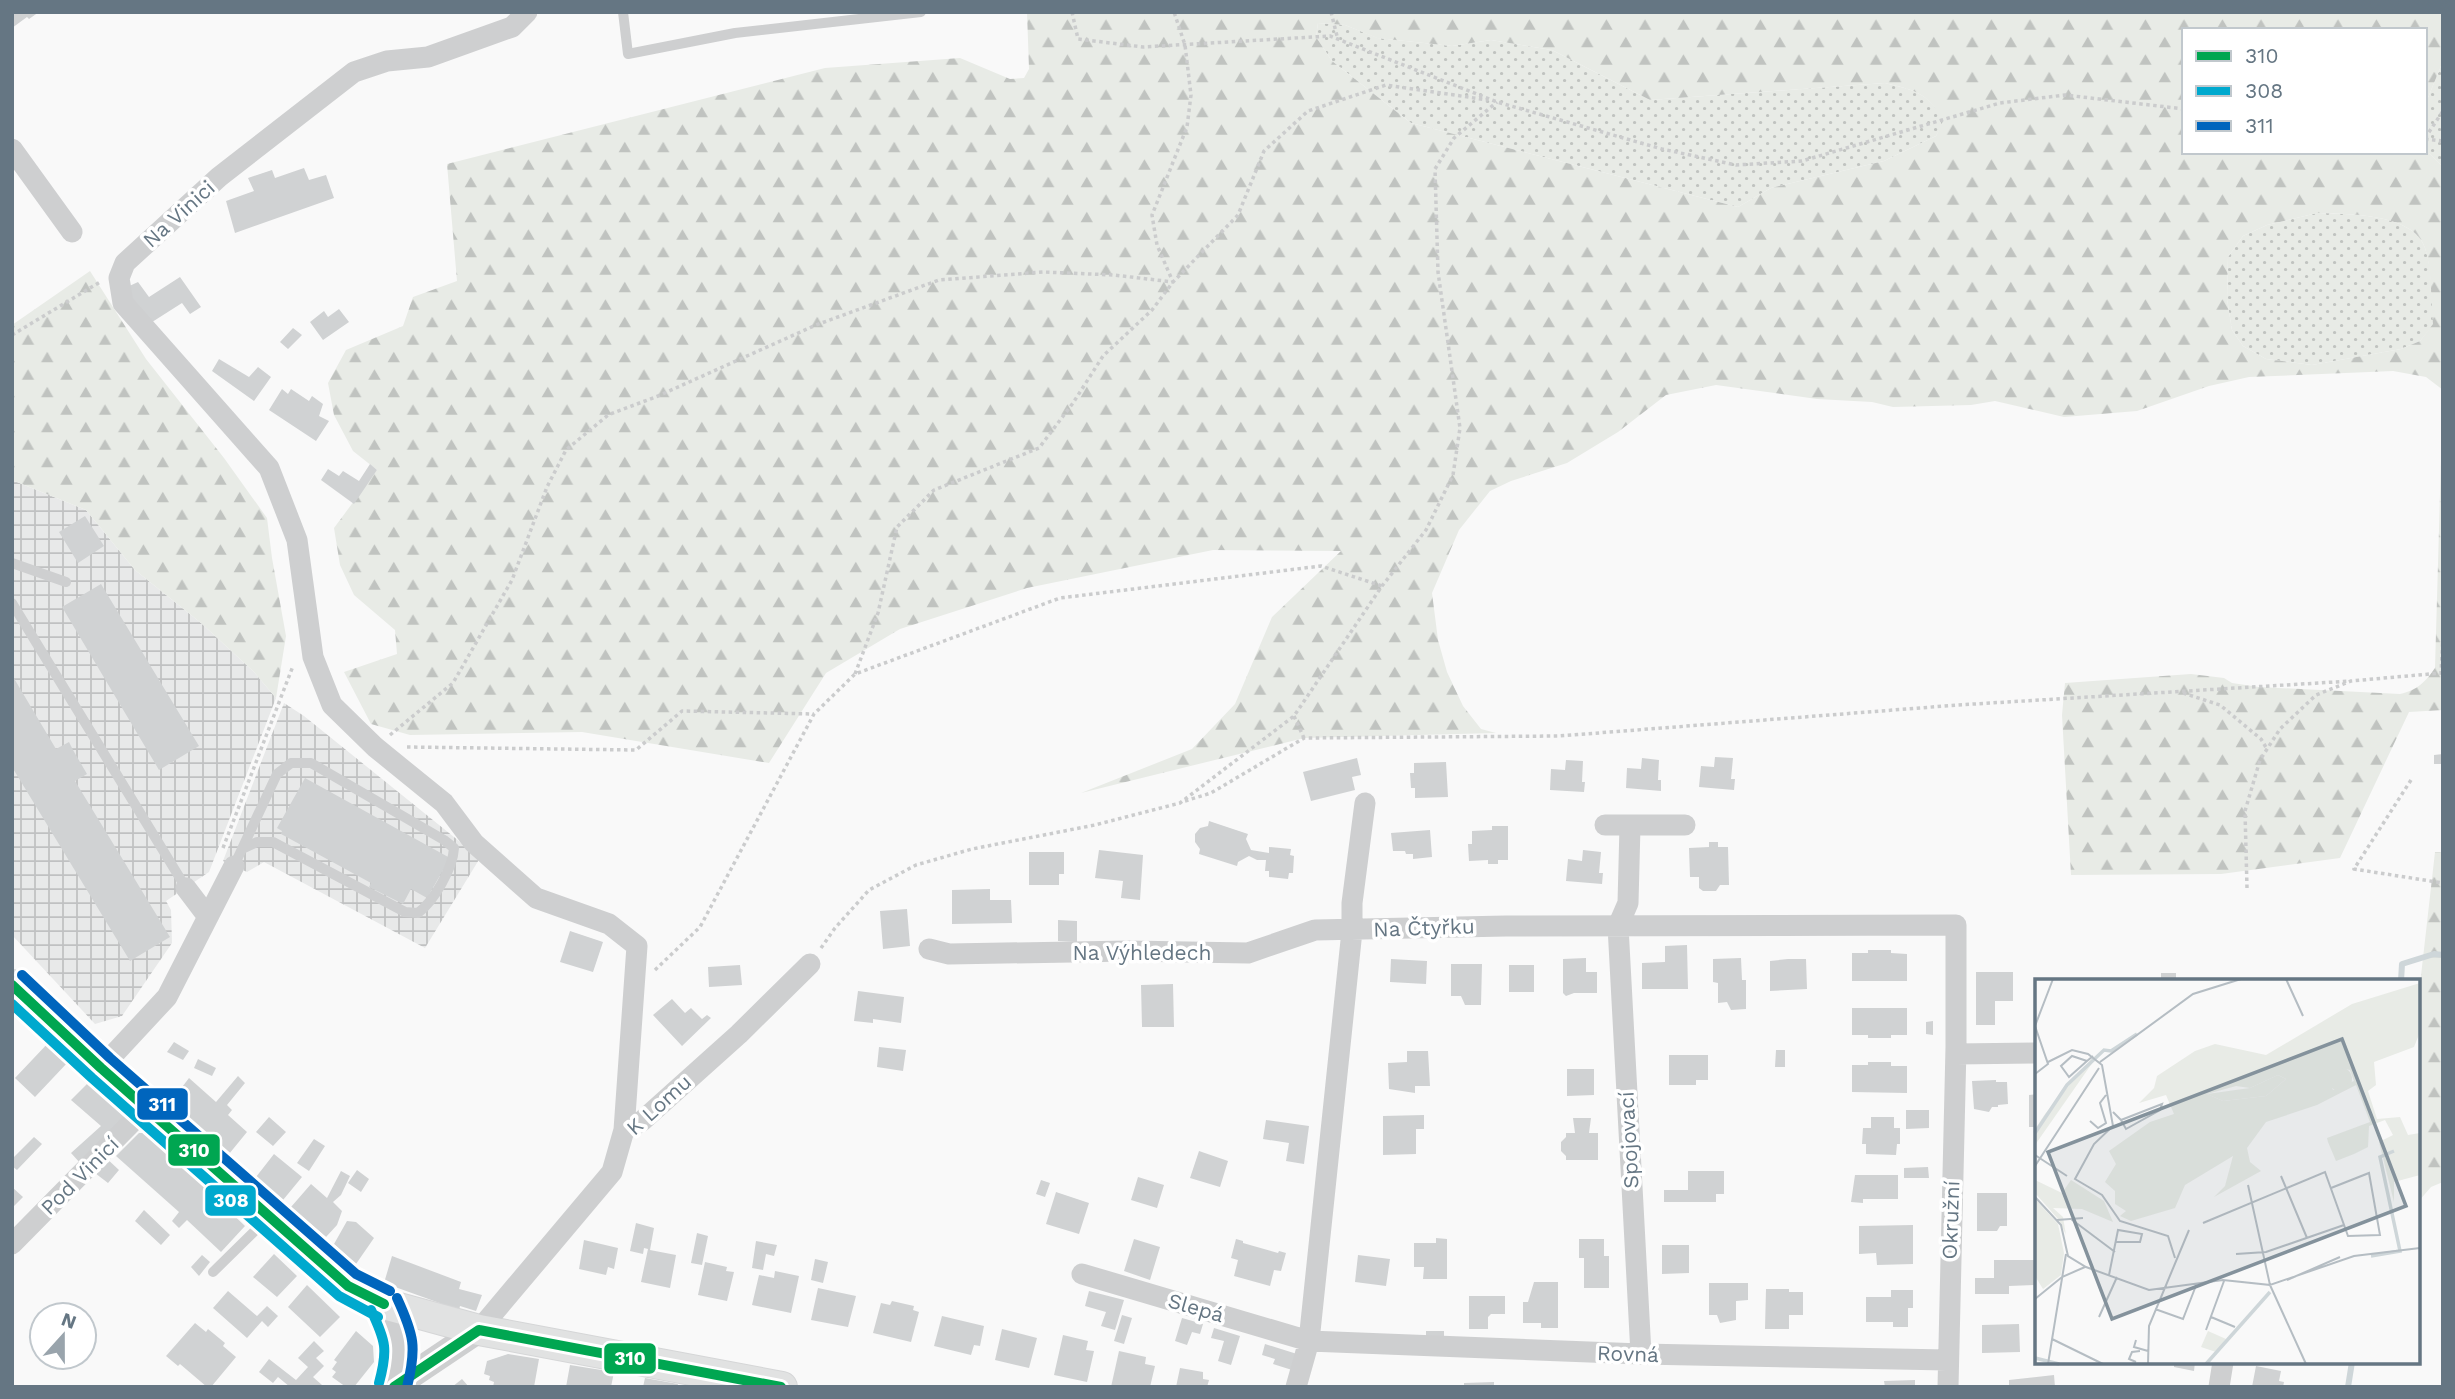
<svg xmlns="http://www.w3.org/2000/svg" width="2455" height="1399" viewBox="0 0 2455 1399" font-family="'Work Sans',sans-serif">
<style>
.industrial{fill:url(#industrial-grid)}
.grass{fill:url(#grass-dots)}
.forest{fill:url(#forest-firs);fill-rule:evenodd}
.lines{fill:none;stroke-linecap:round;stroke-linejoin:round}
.stream{stroke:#ced6d9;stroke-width:6}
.building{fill:#d0d2d3}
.secondary-casing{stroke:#d5d6d7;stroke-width:32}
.path{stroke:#cbcccd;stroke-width:3.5;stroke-dasharray:3.5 3.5;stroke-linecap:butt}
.service{stroke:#cecfd0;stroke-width:10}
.minor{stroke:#cecfd0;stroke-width:21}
.tertiary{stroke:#cecfd0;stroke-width:26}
.secondary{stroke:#e1e2e2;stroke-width:30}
.bus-1-casing{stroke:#fff;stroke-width:16}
.bus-2-casing{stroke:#fff;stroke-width:16}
.bus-3-casing{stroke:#fff;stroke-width:16}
.bus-1{stroke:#00a651;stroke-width:10}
.bus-2{stroke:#00a9ce;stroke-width:10}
.bus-3{stroke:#0065bd;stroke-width:10}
.labels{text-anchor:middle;stroke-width:7;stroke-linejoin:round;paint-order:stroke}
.street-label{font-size:21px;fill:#657683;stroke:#fff}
.inset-river{fill:none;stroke:#ced6d9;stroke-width:3.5}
.inset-road{fill:none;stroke:#b5bdc3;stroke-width:2}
.view{fill:#84929c;fill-opacity:0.15;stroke:#84929c;stroke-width:3.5}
.inset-edge{fill:none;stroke:#657683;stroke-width:3.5}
.line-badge{stroke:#fff;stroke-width:2.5}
.badge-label{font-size:19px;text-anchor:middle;font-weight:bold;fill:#fff}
</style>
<defs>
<pattern id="industrial-grid" width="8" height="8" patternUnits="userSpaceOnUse" patternTransform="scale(1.75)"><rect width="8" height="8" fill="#e8e9e9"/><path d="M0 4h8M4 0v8" fill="none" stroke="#c0c1c2"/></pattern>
<pattern id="grass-dots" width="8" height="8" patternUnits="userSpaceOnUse" patternTransform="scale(1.75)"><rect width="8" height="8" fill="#e8ebe6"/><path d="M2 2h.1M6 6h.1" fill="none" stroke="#c0c3c0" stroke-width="1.8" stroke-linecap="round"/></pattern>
<pattern id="forest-firs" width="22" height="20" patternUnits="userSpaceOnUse" patternTransform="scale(1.75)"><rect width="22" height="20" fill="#e8ebe6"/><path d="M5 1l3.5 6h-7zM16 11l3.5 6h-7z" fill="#c0c3c0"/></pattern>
</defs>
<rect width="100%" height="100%" fill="#f9f9f9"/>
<!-- industrial -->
<path class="industrial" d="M12 480 86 510 135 570 201 623 254 672 276 698 209 872 166 901 171 910 172 943 122 1016 95 1024 12 935Z
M284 703 304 716 480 858 425 948 264 862 247 872 223 861Z"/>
<!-- grass -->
<path class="grass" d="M1318 23 1345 25 1378 38 1452 46 1491 40 1552 50 1650 100 1885 83C1918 91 1924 92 1945 119L1936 136 1884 161 1771 188 1738 207 1411 123 1332 61 1316 37Z
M2443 61V167L2425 149V105Z
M2317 213C2346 214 2414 213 2425 248 2433 271 2431 300 2434 324L2420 341 2401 349 2312 365 2266 359 2243 346 2232 330 2227 299 2228 257 2243 236 2267 225Z"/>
<!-- forest -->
<path class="forest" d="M1027 12H2443V61L2425 105V30H2184V152H2425V149L2443 167V710L2409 712 2340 858 2221 874 2071 875 2062 715 2065 683 2191 674 2224 678 2232 683 2259 687 2400 694C2418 690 2425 682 2435 668L2443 390 2426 377 2393 371 2249 377 2209 386 2137 411 2064 417 1995 401 1971 405 1893 407 1872 402 1817 399 1716 385 1666 395 1618 432 1567 463 1511 481 1490 491 1459 530 1432 593 1438 640 1447 672 1463 706 1481 729 1496 733 1304 738 1081 793 1192 749 1235 704 1272 617 1341 551 1213 550 1027 588 900 629 826 673 769 763 582 732 410 735 371 724 344 672 397 654 395 630 354 595 340 565 334 528 377 470 353 451 334 415 328 383 346 350 403 326 413 297 457 281 447 164 825 68 960 58 1010 79 1024 78 1029 69ZM1318 23 1345 25 1377 38 1452 46 1491 40 1552 50 1650 100 1885 83C1918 91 1924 92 1944 119L1936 136 1884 161 1771 188 1738 207 1411 123 1332 61 1316 37ZM2317 213C2346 214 2414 213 2425 248 2432 270 2431 301 2433 324L2420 341 2401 349 2312 365 2266 359 2243 346 2232 330 2227 299 2228 257 2243 236 2267 225Z
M90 271 146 359 224 458 267 518 272 558 286 636 276 698 254 672 201 623 135 570 86 510 12 480V325Z
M2435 852H2443V1182L2431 1187 2418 1202V1002Z"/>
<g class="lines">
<!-- stream -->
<path class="stream" d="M2401 981 2402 964 2434 954 2443 955
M2348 1387 2352 1362"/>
</g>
<!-- building -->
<path class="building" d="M12 12H39L29 19 27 17 12 28Z
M304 168 309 180 326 175 334 198 235 233 226 201 254 191 248 178 272 170 275 178Z
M180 277 201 307 190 314 182 303 149 324 125 288 138 282 149 297Z
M339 309 349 322 323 340 310 322 324 311 328 317Z
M293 328 302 335 288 349 280 342Z
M219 359 249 377 258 367 271 377 254 401 212 371Z
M282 389 288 394 291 389 309 401 312 396 323 404 319 416 329 421 316 441 269 410Z
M370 464 377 470 354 504 321 480 328 469 339 476 343 471 359 481Z
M85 516 104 546 78 563 59 532Z
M101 584 199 746 159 770 62 607Z
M12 675 56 749 69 742 73 750 87 774 75 781 170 937 130 961 12 767Z
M2443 754V764H2434V755Z
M1715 757 1733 758 1731 779H1735L1734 790 1699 787 1701 766 1714 767Z
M1357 758 1361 775 1352 777 1355 790 1311 801 1303 772Z
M1642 758 1659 760 1658 780H1661V791L1626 788 1627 768 1641 769Z
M1566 760 1583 761 1582 782H1585L1584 792 1550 790 1551 769 1565 770Z
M1446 762 1448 797 1415 798V788H1411L1410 773H1414V763Z
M305 778 450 858 427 898 411 889 403 904 369 887 371 883 281 834 282 831 277 828Z
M1209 821 1248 834 1246 839 1251 850 1269 853V847L1291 849 1290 855 1294 856 1293 873H1289L1288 879 1269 877V871H1265L1266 860H1257L1249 856 1238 862 1237 866 1199 854 1200 849 1195 842V834L1200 828 1208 826Z
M1492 826H1508V860H1498V864H1488V860L1469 861 1468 844H1472V831L1492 830Z
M1430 830 1432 857 1413 859V854H1406L1405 851H1393L1391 833Z
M1709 842H1718V847H1728L1729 885H1720L1716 891H1703L1699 888V877H1690L1689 848 1709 847Z
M1099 850 1143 855 1140 900 1121 898 1123 881 1095 878Z
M1583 850 1601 852 1599 873H1603L1602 884 1566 881 1568 859 1582 861Z
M1029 852H1064V874H1059V885H1029Z
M990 889V900H1011L1012 923 952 924V890Z
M907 909 910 946 883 949 880 911Z
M1058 920 1077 921V942L1058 941Z
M570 931 603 942 593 972 560 962Z
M1687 945 1688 989H1642V963L1665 962V946Z
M1868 950H1891V953L1907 954V981H1852V953H1868Z
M1586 958V972H1597V993H1574L1566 996 1563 993V959Z
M1741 958 1742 980H1746V1009L1731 1010 1727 1002 1718 1003V983L1713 982V959Z
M1391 959 1427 961 1426 984 1390 982Z
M1788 959H1806L1807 989 1770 991V961Z
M1451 964H1482L1481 1005H1465L1461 996H1451Z
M740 965 742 985 709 987 708 967Z
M1509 965H1534V992H1509Z
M1976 972H2013V1001H1995V1025H1976Z
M2161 973H2176V981H2161Z
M1173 984 1174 1027H1142L1141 985Z
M858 991 904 997 901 1023 873 1019V1023L854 1021Z
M672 999 685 1013 691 1008 702 1019 707 1015 711 1018 682 1046 653 1015Z
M1852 1008H1907V1035H1891V1038H1868V1035H1852Z
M1933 1021V1035L1926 1034V1022Z
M50 1041 69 1061 35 1097 15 1078Z
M174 1042 189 1051 183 1060 167 1052Z
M879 1047 906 1050 903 1071 877 1067Z
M1776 1050H1785V1067H1775Z
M1407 1051H1428L1430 1086H1415V1093L1389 1089 1388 1063 1407 1062Z
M1669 1055H1708V1080H1696V1085H1669Z
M198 1059 216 1068 212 1076 194 1068Z
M1868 1062H1891V1066H1907V1093L1852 1092V1065H1868Z
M1567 1069H1594V1095L1567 1096Z
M238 1076 245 1083 227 1105 232 1110 228 1115 247 1132 229 1154 170 1103 189 1078 216 1102Z
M1996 1080V1082H2007L2008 1104 1998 1105V1107H1992L1989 1112 1974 1109 1972 1081Z
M90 1081 129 1118 81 1164 71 1153 101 1126 71 1100Z
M2037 1094V1127H2029V1095Z
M1906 1110H1929V1128L1906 1129Z
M1424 1115V1129H1416V1154L1383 1155V1116Z
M269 1117 286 1132 273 1146 256 1132Z
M1871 1117H1894V1128H1900V1144H1897L1896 1155 1866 1154V1144H1862L1863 1128H1871Z
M1573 1118H1591L1589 1133H1598V1160H1566V1156L1561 1151V1142L1566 1137V1133H1575Z
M1266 1120 1309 1126 1304 1164 1286 1161 1289 1143 1263 1139Z
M139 1133H148L245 1226 221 1252 187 1220 179 1228 172 1221 179 1212 116 1156Z
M34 1137 42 1144 17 1170 12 1166V1159Z
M314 1139 325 1146 309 1171 297 1163Z
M1199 1151 1228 1161 1220 1187 1190 1178Z
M274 1154 302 1177 283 1200 256 1177Z
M104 1156 119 1170 108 1183 91 1170Z
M1928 1167 1929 1178H1904V1168Z
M357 1170 369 1179 361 1192 348 1183Z
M341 1171 350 1176 341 1195 333 1202 342 1211 337 1225 326 1237 291 1207 311 1184 327 1198Z
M1688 1171H1724V1194H1716V1202H1664V1190H1688Z
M1855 1175H1898V1199H1863V1203L1851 1202Z
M1138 1177 1164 1185 1157 1208 1131 1200Z
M1041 1180 1050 1183 1045 1197 1036 1194Z
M12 1187 23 1197 12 1208Z
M1056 1192 1089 1203 1079 1234 1046 1224Z
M1977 1193H2007V1226H2000L1997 1231H1977Z
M144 1210 170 1235 161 1245 135 1221Z
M347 1221 356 1222 374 1238 356 1264 334 1244Z
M636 1223 654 1228 650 1250 676 1255 670 1288 641 1282 648 1249 644 1248 643 1254 630 1251Z
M1913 1225V1264L1877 1265 1876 1253 1859 1254V1226Z
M697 1233 708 1236 702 1265 691 1263Z
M1436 1238 1447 1239V1279H1423L1424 1267H1414V1243H1436Z
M1134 1239 1160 1247 1150 1280 1124 1271Z
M1236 1239 1243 1241V1243L1278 1253 1279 1251 1286 1253 1281 1271 1274 1270 1270 1286 1234 1276 1238 1260 1231 1258Z
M1579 1239H1604V1256H1609V1288H1584V1258H1579Z
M584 1240 618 1248 614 1269 608 1267 606 1275 579 1269Z
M756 1241 777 1245 774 1256 766 1254 763 1270 752 1268Z
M1662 1245H1689V1273L1662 1274Z
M274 1254 297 1276 277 1297 253 1277Z
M202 1255 210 1262 199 1276 191 1267Z
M1358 1255 1390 1259 1386 1286 1355 1282Z
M392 1256 461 1282 459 1289 482 1295 476 1311 460 1306 459 1310 384 1283Z
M815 1259 828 1262 823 1283 811 1280Z
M1994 1260H2037V1285L2009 1286V1294H1975V1278H1994Z
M705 1262 727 1267 726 1271 734 1272 727 1301 698 1295Z
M775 1271 799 1276 791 1313 752 1305 759 1275 774 1278Z
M1534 1282H1558V1328H1541V1323H1523V1302H1528Z
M1709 1283H1748V1300L1736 1301V1320L1720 1323 1717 1315H1709Z
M307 1285 340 1317 320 1337 288 1307Z
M818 1288 856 1296 848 1327 811 1320Z
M1766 1289H1789V1292H1803V1315H1789V1329H1765Z
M1891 1290H1913V1308H1908V1327H1893V1322H1866V1297H1891Z
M228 1291 257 1316 267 1306 278 1316 268 1327 262 1321 247 1338 213 1308Z
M1089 1291 1124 1300 1115 1330 1101 1326 1106 1312 1085 1306Z
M1469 1296H1505V1314H1491L1488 1317V1329H1469Z
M892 1301 914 1306 913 1310 919 1312 911 1342 873 1333 881 1303 890 1305Z
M1122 1315 1132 1318 1124 1344 1114 1341Z
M942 1316 984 1326 980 1346 974 1345 971 1355 934 1346Z
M1182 1318 1203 1324 1200 1334 1192 1332 1187 1345 1175 1341Z
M195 1323 206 1332 208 1329 225 1343 223 1346 236 1357 211 1387H207L180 1364 178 1366 166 1356Z
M2019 1324 2020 1352 1982 1353V1325Z
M1214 1328 1240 1336 1231 1365 1218 1361 1224 1341 1211 1338Z
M1002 1329 1037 1338 1029 1368 995 1360Z
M356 1331 373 1346 374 1362 354 1387H346L332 1377 336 1372 332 1369 337 1362 334 1360Z
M1426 1331H1444V1340L1426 1339Z
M1063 1335 1088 1341 1086 1350 1094 1351 1087 1382 1054 1375Z
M314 1341 324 1351 316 1358 324 1366 313 1377 322 1385 320 1387H290L278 1377 273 1383 259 1372 269 1359 296 1380 308 1367 298 1358Z
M1265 1344 1297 1354 1292 1370 1273 1364 1275 1359 1262 1355Z
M1119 1351 1146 1357 1145 1364 1155 1366 1150 1387H1111Z
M508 1354 539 1359 534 1387 507 1385 506 1387H493L494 1382 489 1380 490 1376 484 1374 487 1361Z
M2174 1362H2195L2194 1371 2174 1367Z
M570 1365 614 1372 611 1387H566Z
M2256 1366 2281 1371 2279 1381 2284 1382 2283 1387H2252Z
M1180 1368 1203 1372V1379L1209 1380 1207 1387H1176Z
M2054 1375 2055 1387H2009V1380Z
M645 1378 678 1384 677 1387H643Z
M462 1379 469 1387H452Z
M1915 1380V1387H1885L1884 1381Z
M1494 1382V1387H1464V1383Z"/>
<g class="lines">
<!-- secondary casing -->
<g class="secondary-casing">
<path id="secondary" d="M12 985 101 1068 348 1286 384 1304 479 1330 782 1387"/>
</g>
<!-- path -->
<path class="path" d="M1072 12 1078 39 1143 47 1330 36 1497 102 1662 149 1736 165 1802 161 2000 103 2065 95 2184 109
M1331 12 1338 40
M2425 138 2443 111
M2425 139 2443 141
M12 335 100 282
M855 674 878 613 897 527 934 490 1039 448 1073 403 1103 356 1152 310 1173 282 1238 215 1264 151 1308 111 1386 85 1488 100
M2183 693 2220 705 2261 739 2267 749
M1294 716 1304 738
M390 735 453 683 512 580 547 487 566 450 608 415 658 396 816 325 939 280 1043 272 1114 275 1173 282 1157 245 1152 215 1187 127 1191 95 1185 45 1174 12
M407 747 636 750 682 711 814 714
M2411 780 2354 869 2443 883
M1185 801 1211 793 1304 738 1559 736 1958 705 2351 681
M223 848 293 666
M2247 888 2245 811 2260 760 2280 729 2316 695 2351 681 2441 673 2443 638
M821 948 835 928 869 890 916 865 972 849 1095 825 1180 803 1294 716 1382 586 1426 530 1453 475 1460 428 1438 272 1435 169 1454 138 1497 102
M655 970 700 927 814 714 855 674 1060 598 1321 566 1382 586"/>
<!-- service -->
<path class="service" d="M623 12 628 54 735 33 921 12
M12 563 66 582
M12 603 186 888
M234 866 277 774 291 763H311L444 840 454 848C453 868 434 901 418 913L405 912 273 842H257L242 849
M213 1272 269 1217"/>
<!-- minor -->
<path class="minor" d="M12 149 72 232
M1605 825H1685
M1630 826 1628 903 1618 926 1641 1354
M186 888 208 917
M929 949 949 954 1129 951 1248 953 1315 930 1506 926 1956 925V1047L1948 1387
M1956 1054 2037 1053
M101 1068 167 997 234 866
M624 1130 642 1121 739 1034 810 964
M12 1244 147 1107
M1082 1274 1309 1341 1641 1354 1947 1360
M479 1330 612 1172 624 1130 637 946 609 924 536 898 474 843 444 803 375 747 332 705 313 657 297 540 269 468 123 303 119 278 125 263 219 177 354 72 387 61 428 57 512 27 527 12
M1296 1387 1309 1341 1352 931V903L1365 803
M2219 1387 2223 1362"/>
<!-- tertiary -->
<path class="tertiary" d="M384 1304 396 1330 400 1358 392 1387
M394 1387 479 1330"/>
<!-- secondary -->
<use href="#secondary" class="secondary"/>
<!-- bus-1 casing -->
<g class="bus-1-casing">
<path id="bus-1" d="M12 985 101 1068 348 1286 384 1304
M479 1330 781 1387
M394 1387 479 1330"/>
</g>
<!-- bus-2 casing -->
<g class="bus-2-casing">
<path id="bus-2" d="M12 1004 92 1078 339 1296 378 1317
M371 1310C386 1341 388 1350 379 1383"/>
</g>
<!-- bus-3 casing -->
<g class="bus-3-casing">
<path id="bus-3" d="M22 975 110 1058 356 1274 390 1291
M397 1298C414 1335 417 1347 407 1387"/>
</g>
<!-- bus-1 -->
<use href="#bus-1" class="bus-1"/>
<!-- bus-2 -->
<use href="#bus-2" class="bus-2"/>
<!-- bus-3 -->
<use href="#bus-3" class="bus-3"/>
</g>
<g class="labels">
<!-- street labels -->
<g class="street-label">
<text transform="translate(179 214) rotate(-42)" y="7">Na Vinici</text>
<text transform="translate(1424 928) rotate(-2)" y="7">Na Čtyřku</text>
<text x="1142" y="960">Na Výhledech</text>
<text transform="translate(659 1105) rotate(-42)" y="7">K Lomu</text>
<text transform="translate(1629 1140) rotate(-93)" y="7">Spojovací</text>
<text transform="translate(80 1176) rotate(-45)" y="7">Pod Vinicí</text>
<text transform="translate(1951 1220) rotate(-88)" y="7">Okružní</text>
<text transform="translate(1196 1308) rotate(16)" y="7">Slepá</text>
<text transform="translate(1628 1354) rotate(2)" y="7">Rovná</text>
</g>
</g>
<!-- overview -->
<g transform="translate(2035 979)">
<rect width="385" height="385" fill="#f9f9f9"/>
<path d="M293 100a12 12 0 1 1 24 0a12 12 0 1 1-24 0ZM243 96 251 100 231 117 188 122 172 115 215 109Z" fill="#e8ebe6"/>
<path d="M385 4V53L379 68 339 83 341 106 333 112 342 140 365 138 373 156 385 154V196L359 203V223L344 163 358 156 350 141 334 147 333 168 319 175 301 182 293 163 292 159 335 143 321 106 282 126 231 143 212 169 215 183 226 192 179 218 190 207 198 177 150 206 140 229 96 242 85 237 91 232 80 225V212L70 203 81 185 74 172 115 143 139 135 131 116 104 124 119 109 122 97 160 72 180 65 231 76 317 25ZM306 89 315 91 319 102 298 111 293 98ZM243 96 251 100 231 117 188 122 172 115 201 107 215 109ZM57 79 58 83 0 166V150L10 135ZM0 201 27 214 36 201 69 222 78 243 47 230 18 229 28 238 31 256 24 241 0 214Z" fill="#e8ebe6" fill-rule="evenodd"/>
<path d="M0 220 23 245 29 274 26 296 8 310 0 297ZM173 352 191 360 181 373 166 368Z" fill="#e8ebe6"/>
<path class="inset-river" d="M0 154 32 106 69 71 76 72 102 55M336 277 365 272 345 178 359 172M0 379 24 385M171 385 235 313"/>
<path class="inset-road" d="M251 0 268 37M52 82 37 77 26 87 34 98 52 82 58 77M13 83 37 71 53 75 67 86 78 147 59 165 40 200 67 216 85 242 133 257 140 279M65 83 158 15 206 0M0 95 13 85 0 47 18 0M78 133 86 141 127 125 125 131 91 150 86 141M55 142 63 149 71 144 65 124 71 116M0 176 32 197M0 187 64 89M246 197 272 259M213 206 235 306 319 277 385 269M0 218 26 246 33 277 51 288 114 311 188 301 235 306 271 385M36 240 80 273M22 241 48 239M168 244 290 193 313 257 345 256 334 194 296 209M201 275 231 273 309 246M74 296 83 251 107 255 105 263H81M252 301 305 278M0 320 27 298 50 288M120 330 148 340 162 304M64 338 82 298M176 338 200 348M171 351 189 302M17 360 68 385M101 361 99 368 113 372M101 383 94 380 97 373 105 372M13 385 31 275M113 385 114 347 154 251"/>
<path class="view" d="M307 60 371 227 77 340 13 173Z"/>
<rect width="385" height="385" class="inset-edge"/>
</g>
<g class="line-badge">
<rect x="136" y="1087" width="53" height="34" rx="7" fill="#0065bd"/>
<rect x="167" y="1133" width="54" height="34" rx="7" fill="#00a651"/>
<rect x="204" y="1184" width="53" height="33" rx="7" fill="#00a9ce"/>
<rect x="603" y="1342" width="54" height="33" rx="7" fill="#00a651"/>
</g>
<g class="badge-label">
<text x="162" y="1111">311</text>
<text x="194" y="1157">310</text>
<text x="231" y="1207">308</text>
<text x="630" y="1365">310</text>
</g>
<!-- border -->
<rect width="2455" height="1399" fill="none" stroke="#657683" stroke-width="28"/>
<!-- legend -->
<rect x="2182" y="28" width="245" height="126" fill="#ffffff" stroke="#c1c8cd" stroke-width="2"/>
<rect x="2196" y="51" width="35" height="10" fill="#00a651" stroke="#c1c8cd" stroke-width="2"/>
<text x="2245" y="63" font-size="21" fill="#657683">310</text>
<rect x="2196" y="86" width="35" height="10" fill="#00a9ce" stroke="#c1c8cd" stroke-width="2"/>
<text x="2245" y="98" font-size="21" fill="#657683">308</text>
<rect x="2196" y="121" width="35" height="10" fill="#0065bd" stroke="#c1c8cd" stroke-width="2"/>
<text x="2245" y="133" font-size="21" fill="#657683">311</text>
<!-- north arrow -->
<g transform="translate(63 1336) rotate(21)"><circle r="33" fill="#ffffff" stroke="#c1c8cd" stroke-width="2"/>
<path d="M0-5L12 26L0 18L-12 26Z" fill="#99a4ac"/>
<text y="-10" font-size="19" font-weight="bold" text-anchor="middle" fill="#657683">N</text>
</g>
</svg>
